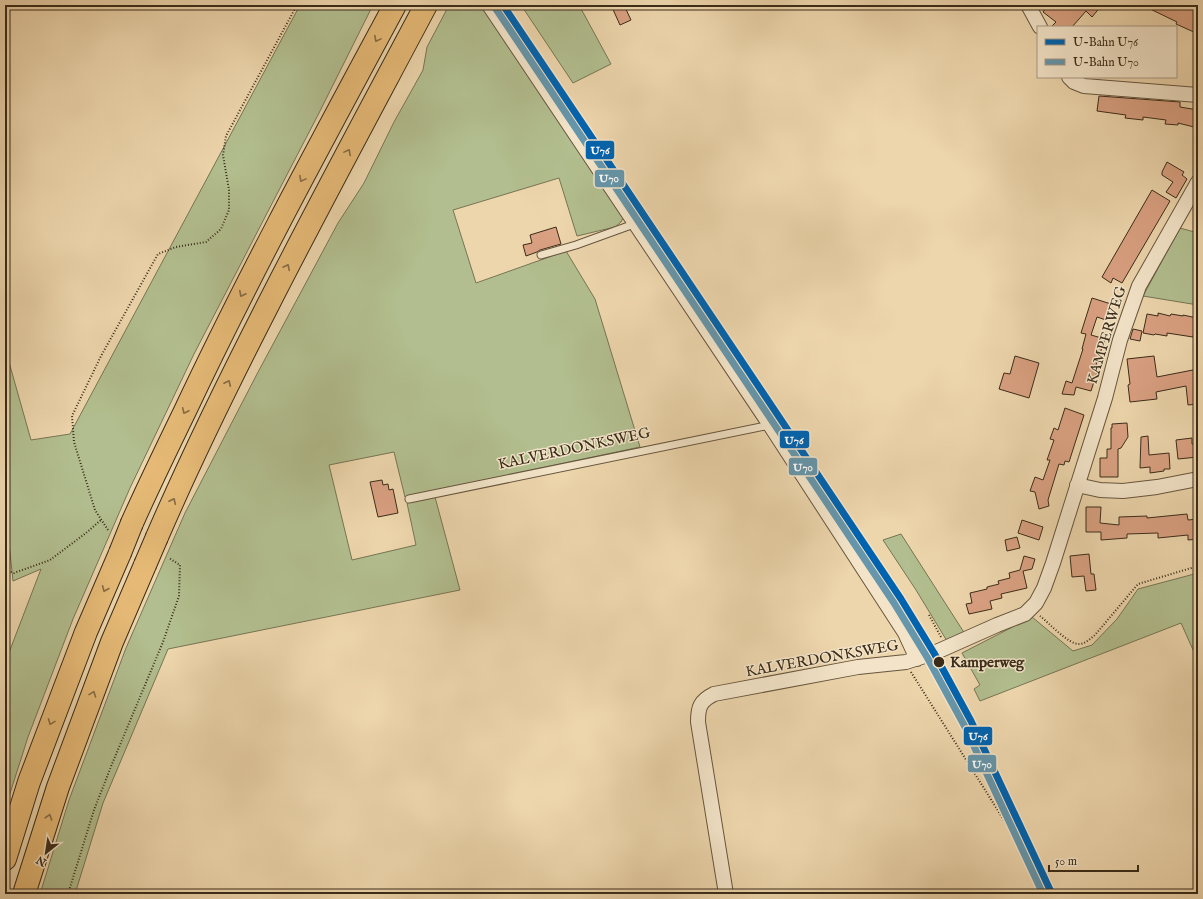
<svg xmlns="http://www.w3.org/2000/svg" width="1203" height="899" viewBox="0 0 1203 899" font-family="'IM FELL English',serif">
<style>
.green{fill:#b2be8f;stroke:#767554}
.building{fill:#d9a081;stroke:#3a2c19}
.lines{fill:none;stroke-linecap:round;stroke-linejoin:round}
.service-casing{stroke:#67563e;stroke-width:9}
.minor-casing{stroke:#67563e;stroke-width:16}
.motorway-casing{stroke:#3a2c19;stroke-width:24}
.path{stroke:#3a2c19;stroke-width:2;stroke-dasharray:1 2;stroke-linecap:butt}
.service{stroke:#f3e4c9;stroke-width:7}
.minor{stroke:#f3e4c9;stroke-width:14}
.motorway{stroke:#e6ba76;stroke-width:22}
.motorway-bridge-casing{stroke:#3a2c19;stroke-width:24;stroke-linecap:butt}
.motorway-bridge{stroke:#e6ba76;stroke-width:22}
.metro-1-casing{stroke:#f3e4c9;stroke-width:10}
.metro-2-casing{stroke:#f3e4c9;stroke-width:10}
.metro-1{stroke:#0063af;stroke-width:7}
.metro-2{stroke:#6596ab;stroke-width:7}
.oneway{stroke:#876c43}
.stop-dot{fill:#3a2c19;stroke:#f3e4c9;stroke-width:1.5}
.labels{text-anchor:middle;stroke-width:3;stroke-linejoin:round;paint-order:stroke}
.street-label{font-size:15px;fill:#3a2c19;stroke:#f3e4c9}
.stop-label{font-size:15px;font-weight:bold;fill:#3a2c19;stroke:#f3e4c9;text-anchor:start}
.line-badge{stroke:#f3e4c9;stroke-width:1.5}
.badge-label{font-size:11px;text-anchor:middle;font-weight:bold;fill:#fff}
</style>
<rect width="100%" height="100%" fill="#edd5ac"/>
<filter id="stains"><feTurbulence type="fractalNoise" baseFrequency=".005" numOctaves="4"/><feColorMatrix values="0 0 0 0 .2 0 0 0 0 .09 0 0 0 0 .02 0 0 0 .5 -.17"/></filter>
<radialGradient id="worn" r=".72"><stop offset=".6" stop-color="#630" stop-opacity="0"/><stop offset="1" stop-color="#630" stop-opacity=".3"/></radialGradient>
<!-- green -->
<path class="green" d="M300 5H373L319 113 194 354 130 488 73 619 28 737 5 809V663L41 569 13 581 6 515 8 454 5 442V348L31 440 70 434Z
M448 5H481L595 174 623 218 621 222 615 227 577 236 559 178 453 210 476 283 566 251 595 299 640 447 405 497 394 452 329 465 352 560 416 545 407 503 435 497 460 590 168 649 103 803 75 894H40L69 800 126 648 185 513 257 374 338 223 364 183 394 122 423 70 427 47 447 9Z
M521 5H579L611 64 573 83Z
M1180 228 1198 233V305L1143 296Z
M901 534 965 634 947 641 916 590 883 540Z
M1198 573V661L1181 623 980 701 974 689 980 685 962 653 1032 617 1073 651 1092 645 1117 619 1138 589Z"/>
<!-- building -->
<path class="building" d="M611 5H624L631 20 620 25Z
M1048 5H1102L1092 17 1086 11 1072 27H1051L1056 22 1043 12Z
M1142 5H1191L1198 8V28L1196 33 1176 24 1177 22Z
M1099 96 1180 102V107L1198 110V128L1178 123V125L1165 124 1166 120 1143 117V120L1125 118 1126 115 1097 111Z
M1167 162 1184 172 1182 175 1187 179 1176 198 1166 192 1173 182 1162 175V172Z
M1152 190 1170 201 1122 283 1113 278 1111 283 1102 277Z
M556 227 561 244 540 250 537 252 526 256 523 245 532 243 530 235Z
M1092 298 1111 304 1106 320 1097 317 1091 335 1105 339 1095 368 1098 369 1091 391 1076 387 1074 395 1062 394 1066 381 1072 383 1083 349H1082L1086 334 1081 333Z
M1158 313 1170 316 1171 314 1183 316V315L1197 318 1193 337 1167 333V336L1155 334 1154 335 1143 333 1147 314 1158 316Z
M1133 329 1142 331 1140 341 1130 339Z
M1015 356 1039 363 1029 398 999 389 1004 373 1010 374Z
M1154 356 1157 377 1198 369V404L1188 405 1186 386 1156 392 1157 399 1130 402 1128 385 1130 384 1127 359Z
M1065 408 1084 415 1069 462 1065 461 1064 465 1059 464 1048 500 1049 506 1039 509 1035 492 1030 491 1035 477 1043 480 1050 460H1047L1054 440 1050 439 1054 428 1058 430Z
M1127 423 1128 437 1121 448 1118 449V477H1100V458H1107V449H1111V428H1112V424Z
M1148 436 1149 455 1169 453 1170 469H1164V471L1150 473V467L1140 468 1141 437Z
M1192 438V444H1198V457L1178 459 1176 440Z
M382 480 383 485 388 484 389 490 393 489 398 513 378 517 370 482Z
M1086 507H1101L1100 523 1119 525V517L1147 516V518L1187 514 1188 520 1198 519V539L1188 540V535L1158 538V533L1127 534V538L1101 540V532H1086Z
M1022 520 1043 527 1039 540 1018 533Z
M1017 537 1020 548 1007 551 1005 540Z
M1089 554 1091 574H1094L1096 590 1086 591 1084 576 1072 577 1070 556Z
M1024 556 1035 559 1032 569 1023 571 1027 588 1001 594 1002 598 990 601 992 609 969 614 966 604 972 603 970 593 987 589V587L999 584 998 581 1010 578 1009 573 1020 570Z"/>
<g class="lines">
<!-- service casing -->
<g class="service-casing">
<path id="service" d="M541 255 576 245 634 224
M409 499 770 425"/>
</g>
<!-- minor casing -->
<g class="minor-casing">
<path id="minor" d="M489 5 770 425 905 633 917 659
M1028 5 1040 27
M1069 77 1074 82 1084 86 1198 95
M1077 485 1100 490 1123 491 1157 487 1198 479
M726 894 698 722C698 707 700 701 714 694L858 667 906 662 934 653 997 625 1025 614 1036 603 1044 588 1053 563 1105 398 1120 340 1139 286 1198 182"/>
</g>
<!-- motorway casing -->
<g class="motorway-casing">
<path id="motorway" d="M132 523C149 485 167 448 185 411 250 273 323 139 395 5
M157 537C192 456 231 377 271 299 321 201 374 103 426 5
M5 859 29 782 86 632 120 553
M24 894 58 787 112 642 145 565"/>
</g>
<!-- path -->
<path class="path" d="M108 530 95 510 74 442 72 416 101 356 158 254 176 247 206 242 221 229 229 210V190L223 155 226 136 297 5
M5 570 14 573 50 560 86 533 101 520
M929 615 941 637
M1040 616C1049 623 1068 644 1079 644 1085 644 1090 639 1095 635L1138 584 1198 566
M932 666 937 671 950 695
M911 672 1007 825 1040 894
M68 894 94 810 112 764 163 642 179 596 180 565 169 558"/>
<!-- service -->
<use href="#service" class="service"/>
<!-- minor -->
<use href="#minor" class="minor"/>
<!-- motorway -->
<use href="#motorway" class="motorway"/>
<!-- motorway-bridge casing -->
<g class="motorway-bridge-casing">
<path id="motorway-bridge" d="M120 553 132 523
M145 565 157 537"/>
</g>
<!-- motorway-bridge -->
<use href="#motorway-bridge" class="motorway-bridge"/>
<!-- metro-1 casing -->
<g class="metro-1-casing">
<path id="metro-1" d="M503 5 901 599 934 653 971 721 1052 894"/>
</g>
<!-- metro-2 casing -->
<g class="metro-2-casing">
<path id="metro-2" d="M496 9 894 603 927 657 964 725 1043 894"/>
</g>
<!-- metro-1 -->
<use href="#metro-1" class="metro-1"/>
<!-- metro-2 -->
<use href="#metro-2" class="metro-2"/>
</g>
<!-- one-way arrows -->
<defs><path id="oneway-chevron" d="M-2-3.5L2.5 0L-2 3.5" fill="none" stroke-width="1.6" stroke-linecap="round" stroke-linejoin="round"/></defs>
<g class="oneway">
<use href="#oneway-chevron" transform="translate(377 39) rotate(118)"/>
<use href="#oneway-chevron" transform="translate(348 152) rotate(-62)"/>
<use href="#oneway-chevron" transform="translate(302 179) rotate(118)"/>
<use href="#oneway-chevron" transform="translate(287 267) rotate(-63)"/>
<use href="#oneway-chevron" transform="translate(242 294) rotate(117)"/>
<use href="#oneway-chevron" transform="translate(228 383) rotate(-65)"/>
<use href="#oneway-chevron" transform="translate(185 411) rotate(115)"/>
<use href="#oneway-chevron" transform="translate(173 501) rotate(-65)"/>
<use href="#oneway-chevron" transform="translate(105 589) rotate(113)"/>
<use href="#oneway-chevron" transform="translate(93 694) rotate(-70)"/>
<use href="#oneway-chevron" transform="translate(51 722) rotate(111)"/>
<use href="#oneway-chevron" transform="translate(49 817) rotate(-72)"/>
</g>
<!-- markers -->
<circle class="stop-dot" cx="939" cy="662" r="6"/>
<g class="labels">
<!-- street labels -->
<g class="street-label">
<text transform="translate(1106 335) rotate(-73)" y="5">KAMPERWEG</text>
<text transform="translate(574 448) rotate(-12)" y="5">KALVERDONKSWEG</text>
<text transform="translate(822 658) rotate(-10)" y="5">KALVERDONKSWEG</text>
</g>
<!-- stop labels -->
<g class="stop-label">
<text x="950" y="667">Kamperweg</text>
</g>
</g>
<g class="line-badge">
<rect x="585" y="140" width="30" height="20" rx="4" fill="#0063af"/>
<rect x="594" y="169" width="31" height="19" rx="4" fill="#6596ab"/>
<rect x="779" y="430" width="31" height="19" rx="4" fill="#0063af"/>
<rect x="788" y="457" width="30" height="19" rx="4" fill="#6596ab"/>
<rect x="963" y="726" width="30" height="20" rx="4" fill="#0063af"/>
<rect x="967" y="754" width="30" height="19" rx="4" fill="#6596ab"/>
</g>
<g class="badge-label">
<text x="600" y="154">U76</text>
<text x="609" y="182">U70</text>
<text x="794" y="444">U76</text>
<text x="803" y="471">U70</text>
<text x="978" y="740">U76</text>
<text x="982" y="768">U70</text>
</g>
<!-- margin -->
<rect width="1203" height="899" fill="none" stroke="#edd5ac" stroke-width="20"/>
<rect x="6" y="6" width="1191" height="887" fill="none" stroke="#3a2c19" stroke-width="2"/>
<rect x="10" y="10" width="1183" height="879" fill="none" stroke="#3a2c19"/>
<!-- legend -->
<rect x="1037" y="26" width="140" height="52" fill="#f3e4c9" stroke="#a99a83"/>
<rect x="1045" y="39" width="20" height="6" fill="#0063af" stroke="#a99a83"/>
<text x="1073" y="46" font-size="12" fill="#3a2c19">U-Bahn U76</text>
<rect x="1045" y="59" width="20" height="6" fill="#6596ab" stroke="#a99a83"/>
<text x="1073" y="66" font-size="12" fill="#3a2c19">U-Bahn U70</text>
<!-- north arrow -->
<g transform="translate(46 853) rotate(210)" stroke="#f3e4c9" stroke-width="3" paint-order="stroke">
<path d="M0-3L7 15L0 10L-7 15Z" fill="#3a2c19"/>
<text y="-6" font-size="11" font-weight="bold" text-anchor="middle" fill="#3a2c19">N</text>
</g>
<!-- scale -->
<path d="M1049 865v6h89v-6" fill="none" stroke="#3a2c19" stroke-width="2"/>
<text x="1055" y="865" font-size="12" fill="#3a2c19" stroke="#f3e4c9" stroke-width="3" paint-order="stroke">50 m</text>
<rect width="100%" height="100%" filter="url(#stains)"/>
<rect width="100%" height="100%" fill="url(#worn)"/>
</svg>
